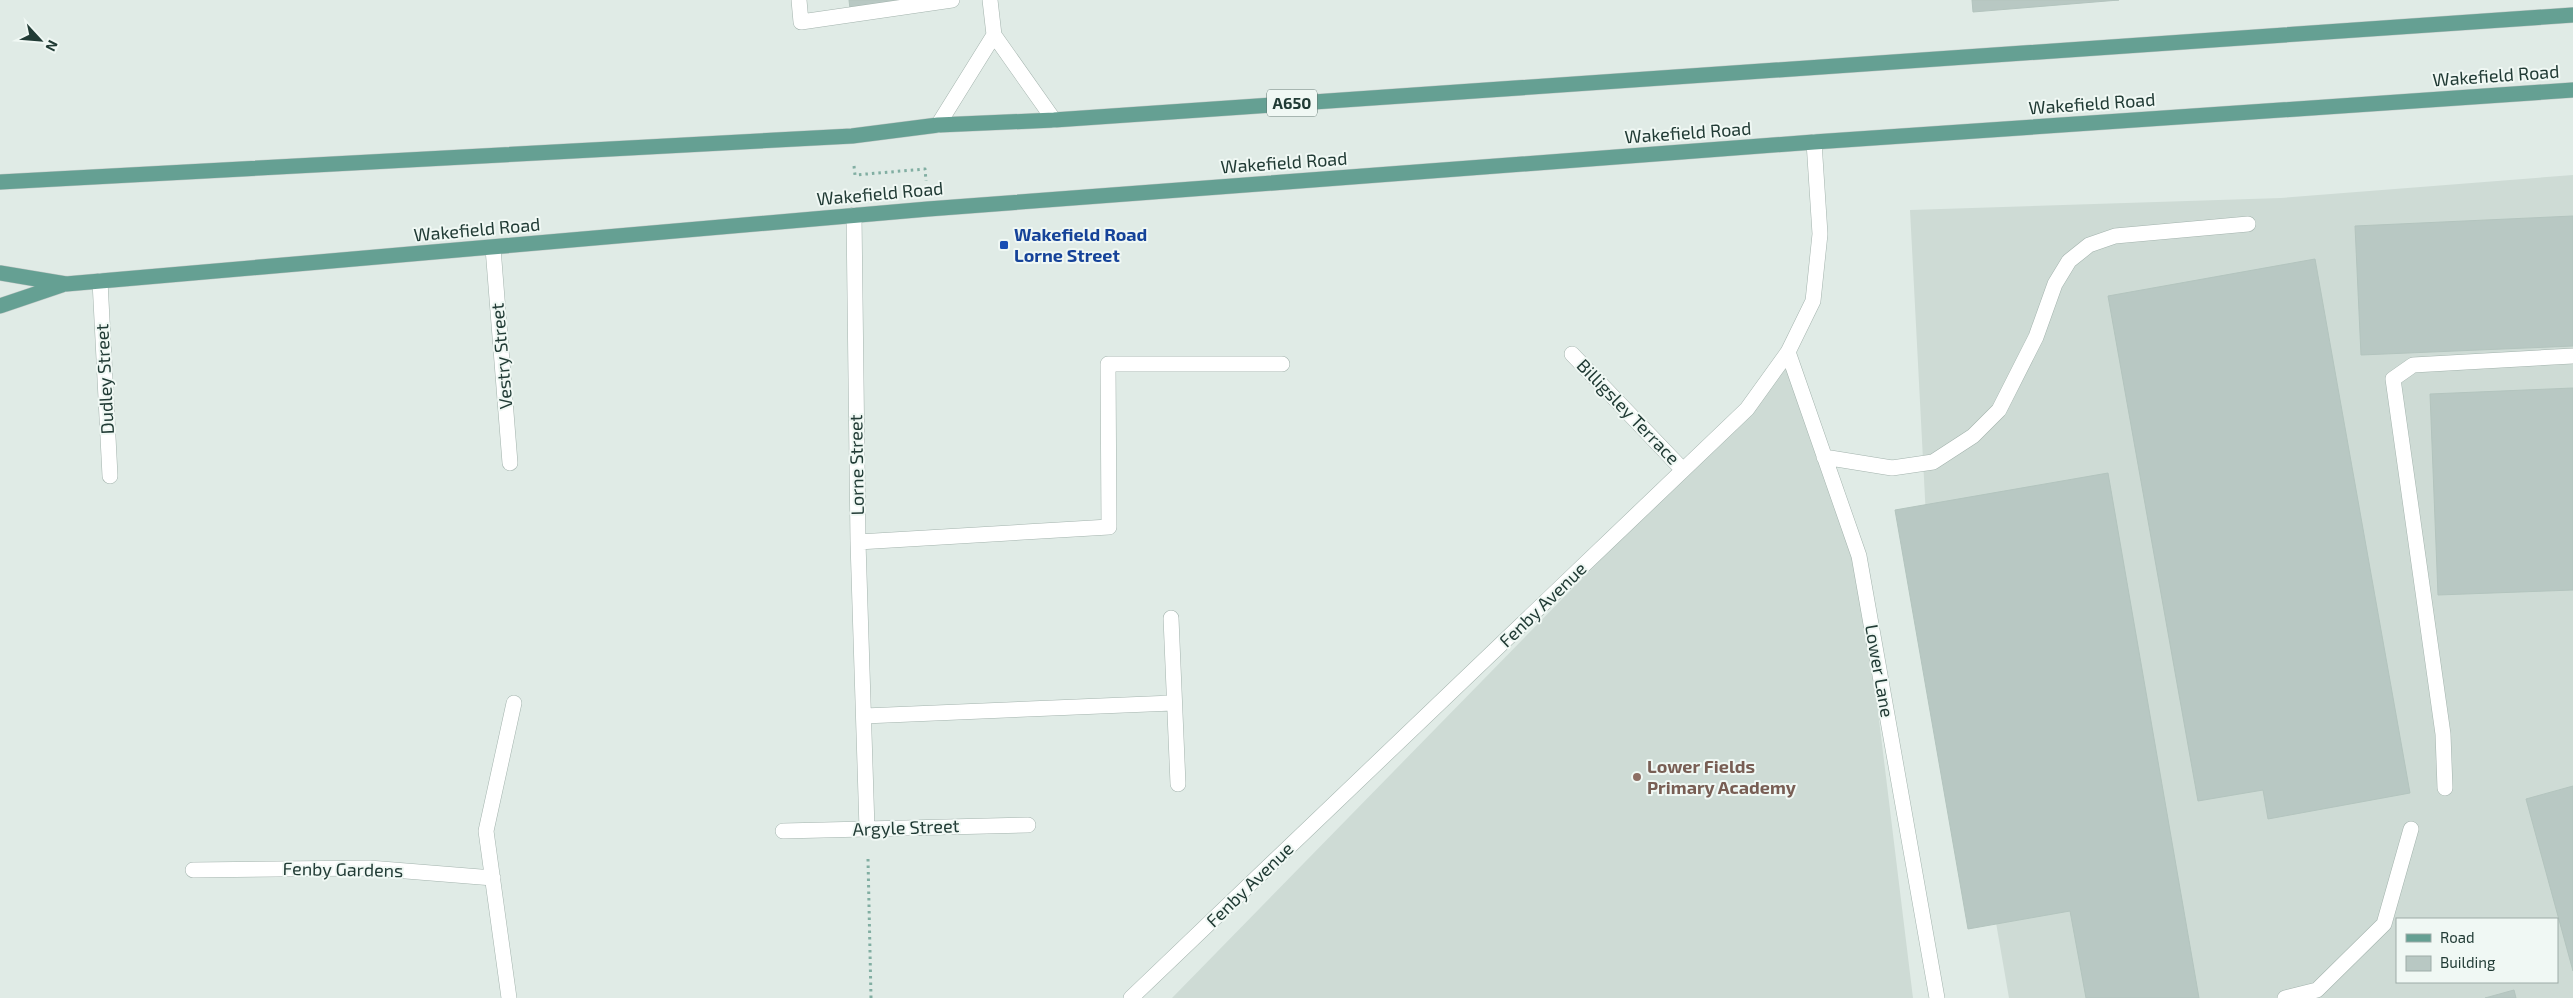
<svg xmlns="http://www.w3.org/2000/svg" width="2573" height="998" viewBox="0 0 2573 998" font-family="'Exo 2',sans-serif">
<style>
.built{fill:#cedbd5;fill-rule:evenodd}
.building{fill:#b8c8c3;stroke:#b3c4be}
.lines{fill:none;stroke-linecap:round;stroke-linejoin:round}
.minor-casing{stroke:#a3b3ad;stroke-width:16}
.major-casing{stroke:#c1c8c6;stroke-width:16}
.path{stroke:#81aea2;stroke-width:3;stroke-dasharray:2.5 4;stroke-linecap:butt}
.minor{stroke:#fff;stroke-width:15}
.major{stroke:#65a093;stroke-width:15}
.transit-dot{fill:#1a4fb4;stroke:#f0f8f4;stroke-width:2}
.education-dot{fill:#8d6e63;stroke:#f0f8f4;stroke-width:2}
.labels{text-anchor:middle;stroke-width:4;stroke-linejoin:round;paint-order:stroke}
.shield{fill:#f0f8f4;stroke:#5f746e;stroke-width:1}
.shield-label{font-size:16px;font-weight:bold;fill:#213b35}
.street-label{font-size:18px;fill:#213b35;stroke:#f0f8f4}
.transit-label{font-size:18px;font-weight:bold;fill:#164399;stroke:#f0f8f4;text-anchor:start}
.education-label{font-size:18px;font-weight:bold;fill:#785e54;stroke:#f0f8f4;text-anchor:start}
</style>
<rect width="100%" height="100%" fill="#e0ebe6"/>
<!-- built -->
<path class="built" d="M2573 175V998H2009L1926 517 1910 210 2281 198ZM2397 919H2557V982H2397Z
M1788 352 1859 556 1913 998H1172L1747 410Z"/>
<!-- building -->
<path class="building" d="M849 0H909L850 9Z
M1972 0H2119L1973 12Z
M2573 216V346L2361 355 2355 226Z
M2315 259 2410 793 2268 819 2263 790 2198 801 2108 296Z
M2573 388V590L2438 595 2430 394Z
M2108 473 2199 998H2086L2070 911 1968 929 1895 510Z
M2573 786V971L2526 799Z
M2514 990 2516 998H2485Z"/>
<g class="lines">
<!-- minor casing -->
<g class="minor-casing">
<path id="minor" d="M799 0 801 22 952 0
M990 0 994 35 1054 120
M938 125 994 35
M854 215 858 542 867 829
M493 248 510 463
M100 281 110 476
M1788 352 1859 556 1937 998
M1572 354 1683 470
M1824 457 1892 468 1933 462 1973 436 1999 410 2036 337 2055 284 2069 261 2089 245 2115 236 2248 224
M858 542 1109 527 1108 364H1282
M1171 618 1178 784
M864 716 1173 703
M2445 788 2443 734 2393 379 2413 365 2573 356
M783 831 1028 825
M193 870 369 868 493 878
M509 998 486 831 514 703
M1131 998 1747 409 1788 352 1813 301 1820 234 1814 142
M2285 998 2317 990 2384 924 2411 829"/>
</g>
<!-- major casing -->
<g class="major-casing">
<path id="major" d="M0 182 852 136 938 125 1054 120 2573 15
M0 273 66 284 928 209 1814 142 2573 90
M0 306 62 285"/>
</g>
<!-- path -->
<path class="path" d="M854 166 855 175 925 169 926 181
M868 859 871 998"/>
<!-- minor -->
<use href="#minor" class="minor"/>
<!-- major -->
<use href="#major" class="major"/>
</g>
<!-- markers -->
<rect class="transit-dot" x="999" y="240" width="10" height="10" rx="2.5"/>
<circle class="education-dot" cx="1637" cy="777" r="5"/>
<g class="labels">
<!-- shield labels -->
<rect class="shield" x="1267" y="89.5" width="50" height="27" rx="4"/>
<g class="shield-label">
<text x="1292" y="109">A650</text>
</g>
<!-- street labels -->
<g class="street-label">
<text transform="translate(2496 76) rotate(-4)" y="6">Wakefield Road</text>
<text transform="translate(2092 104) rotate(-4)" y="6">Wakefield Road</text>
<text transform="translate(1688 133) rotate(-4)" y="6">Wakefield Road</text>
<text transform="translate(1284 163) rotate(-4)" y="6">Wakefield Road</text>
<text transform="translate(880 194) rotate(-5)" y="6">Wakefield Road</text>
<text transform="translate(477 230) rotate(-5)" y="6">Wakefield Road</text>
<text transform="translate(502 356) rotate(-95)" y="6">Vestry Street</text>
<text transform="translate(105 379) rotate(-93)" y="6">Dudley Street</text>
<text transform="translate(1628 412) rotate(46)" y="6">Billigsley Terrace</text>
<text transform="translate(857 465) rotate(-91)" y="6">Lorne Street</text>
<text transform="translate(1543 605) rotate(-44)" y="6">Fenby Avenue</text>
<text transform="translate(1879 671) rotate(80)" y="6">Lower Lane</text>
<text transform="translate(906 828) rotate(-2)" y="6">Argyle Street</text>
<text transform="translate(343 870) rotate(1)" y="6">Fenby Gardens</text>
<text transform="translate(1250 885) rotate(-44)" y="6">Fenby Avenue</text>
</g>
<!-- transit labels -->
<g class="transit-label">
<text x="1014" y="241">Wakefield Road<tspan x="1014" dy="21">Lorne Street</tspan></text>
</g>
<!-- education labels -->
<g class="education-label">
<text x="1647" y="773">Lower Fields<tspan x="1647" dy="21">Primary Academy</tspan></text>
</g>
</g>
<!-- legend -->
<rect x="2396" y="918" width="162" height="65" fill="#f0f8f4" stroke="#9daca8"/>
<rect x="2406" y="934" width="25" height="8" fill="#65a093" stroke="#9daca8"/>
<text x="2440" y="943" font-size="15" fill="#213b35">Road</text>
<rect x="2406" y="956" width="25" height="15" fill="#b8c8c3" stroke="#9daca8"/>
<text x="2440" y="968" font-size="15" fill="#213b35">Building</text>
<!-- north arrow -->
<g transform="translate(40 40) rotate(116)" stroke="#f0f8f4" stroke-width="4" paint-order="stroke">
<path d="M0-4L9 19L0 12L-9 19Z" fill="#213b35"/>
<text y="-8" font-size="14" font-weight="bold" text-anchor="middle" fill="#213b35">N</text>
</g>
</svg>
